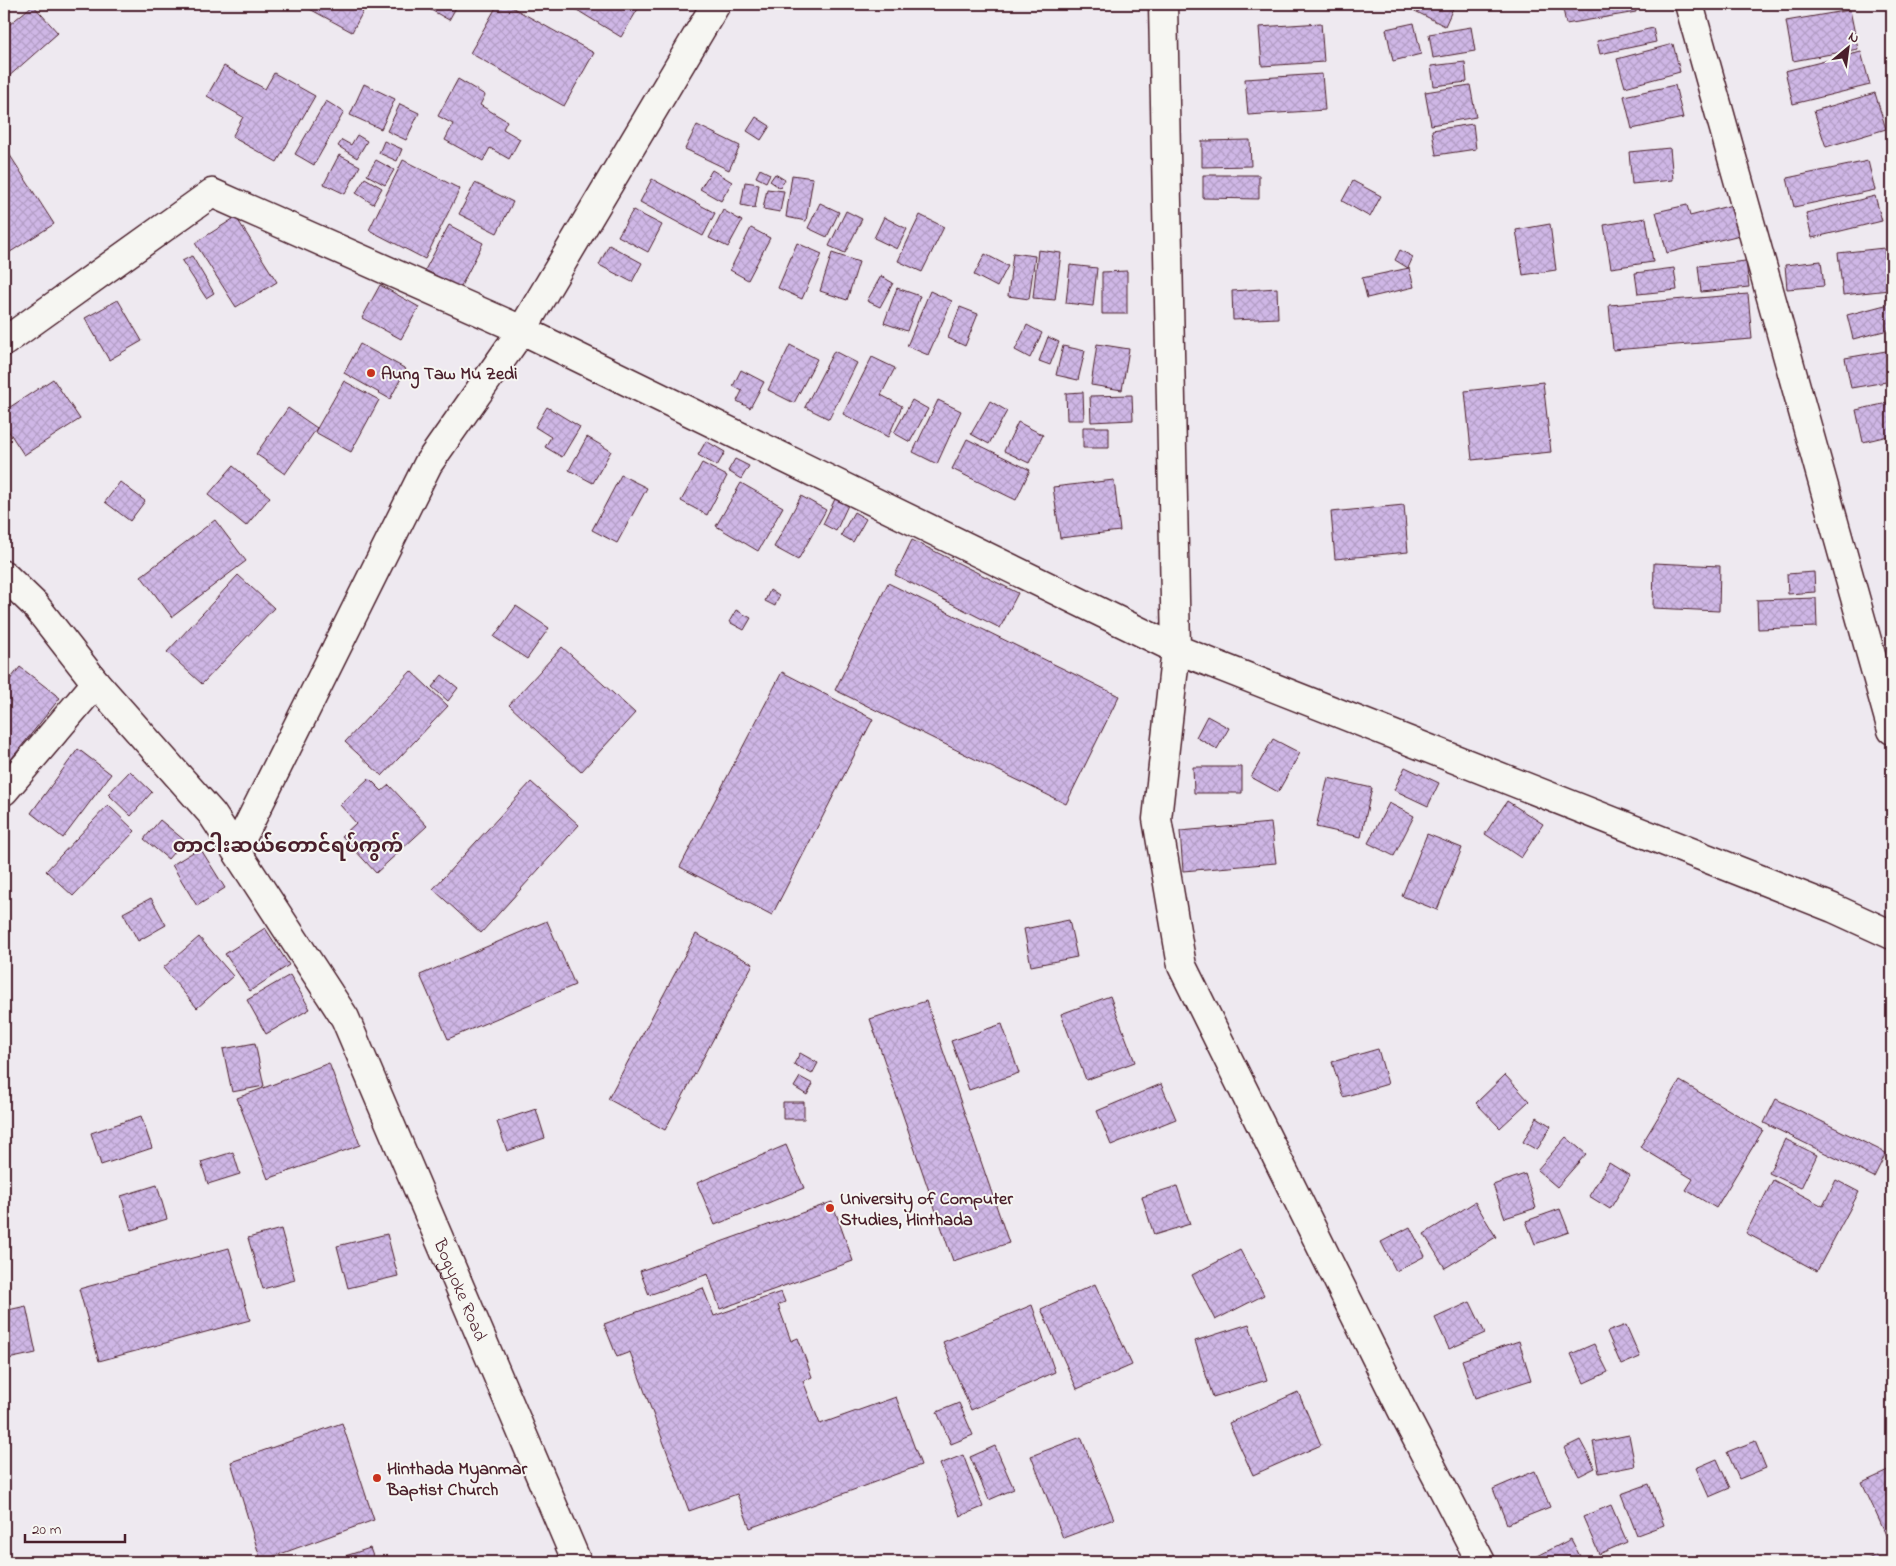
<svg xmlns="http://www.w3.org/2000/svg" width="1896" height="1566" viewBox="0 0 1896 1566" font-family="'Indie Flower','Noto Sans Myanmar',sans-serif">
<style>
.building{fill:url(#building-cross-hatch);stroke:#4a1f2b}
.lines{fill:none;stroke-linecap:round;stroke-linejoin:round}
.minor-casing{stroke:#4a1f2b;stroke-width:31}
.primary-casing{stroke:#4a1f2b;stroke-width:31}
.minor{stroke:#f6f6f2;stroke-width:28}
.primary{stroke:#f6f6f2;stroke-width:28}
.poi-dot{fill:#c8321e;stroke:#f6f6f2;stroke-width:2}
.labels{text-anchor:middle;stroke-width:4;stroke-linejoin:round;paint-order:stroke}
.poi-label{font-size:18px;font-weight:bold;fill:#4a1f2b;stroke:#f6f6f2;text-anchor:start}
.street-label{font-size:18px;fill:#4a1f2b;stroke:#f6f6f2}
.quarter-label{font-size:20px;font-weight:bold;fill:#4a1f2b;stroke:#f6f6f2}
</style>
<defs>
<pattern id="building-cross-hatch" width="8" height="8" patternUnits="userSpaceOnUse" patternTransform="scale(1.25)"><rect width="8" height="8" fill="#cfb7e6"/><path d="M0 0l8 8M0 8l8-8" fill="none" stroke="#b39dc5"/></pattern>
</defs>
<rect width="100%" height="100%" fill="#eee9f0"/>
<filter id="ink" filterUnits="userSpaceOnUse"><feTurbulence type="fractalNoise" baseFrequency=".02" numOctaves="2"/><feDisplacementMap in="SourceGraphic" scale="10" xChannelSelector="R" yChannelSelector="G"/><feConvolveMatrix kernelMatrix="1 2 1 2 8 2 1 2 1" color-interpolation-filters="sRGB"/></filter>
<g filter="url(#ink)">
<!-- building -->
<path class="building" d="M311 4H367L352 32 308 8Z
M435 4H458L449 20 431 10Z
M498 4H506L594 53 564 106 470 53Z
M567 4H641L621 37Z
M882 4H897L894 10Z
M1401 4H1449L1454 6 1445 26Z
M1562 4H1635L1636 12 1566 24Z
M33 5 58 33 7 78 4 74V29Z
M1850 10 1858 49 1793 61 1786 21Z
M1321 23 1324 62 1262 66 1259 27Z
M1414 23 1421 54 1393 61 1386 29Z
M1471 27 1475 51 1433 58 1429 34Z
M1653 28 1656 42 1600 54 1597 41Z
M1673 44 1680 72 1625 87 1617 59Z
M1861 52 1870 85 1793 104 1785 71Z
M1465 62 1467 82 1434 86 1431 66Z
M224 66 265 89 274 73 315 96 277 162 232 137 243 117 207 96Z
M1322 74 1325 110 1248 115 1245 79Z
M458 79 485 95 480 105 507 121 503 129 520 139 509 159 490 148 483 161 445 140 453 124 438 116Z
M364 84 395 99 381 129 350 115Z
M1470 85 1476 117 1431 125 1425 92Z
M1675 85 1683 118 1632 129 1624 96Z
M1875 93 1886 129 1826 147 1814 111Z
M326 101 344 112 314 165 295 154Z
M400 104 419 113 406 140 387 131Z
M756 117 770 126 761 140 747 131Z
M1473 124 1476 149 1436 155 1432 130Z
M697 125 740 146 729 170 685 149Z
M357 135 367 141 357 158 338 146 342 140 351 145Z
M1250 140 1251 166 1202 167V141Z
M384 141 402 149 397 161 379 153Z
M4 146 54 224 4 256Z
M1670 148 1673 180 1632 184 1629 152Z
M339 155 360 166 345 194 324 184Z
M376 160 394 170 385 185 367 175Z
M403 160 460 189 425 259 369 230Z
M1868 161 1875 190 1794 207 1787 178Z
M760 169 770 174 766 182 756 177Z
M712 170 732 182 721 201 700 189Z
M775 174 785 180 780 188 770 181Z
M792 175 813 178 806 221 786 217Z
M1203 175H1259V199L1203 198Z
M365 178 382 188 373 204 356 193Z
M652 179 715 213 703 236 640 202Z
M1353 181 1381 196 1370 217 1342 201Z
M745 182 759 184 755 208 741 205Z
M475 183 513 202 497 233 459 214Z
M767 189 784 191 780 212 763 209Z
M1875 196 1882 221 1812 238 1806 213Z
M820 203 839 212 827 237 808 228Z
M1687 205 1690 216 1732 205 1740 235 1667 253 1656 212Z
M633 210 662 225 648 252 618 236Z
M723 210 742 221 728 247 709 238Z
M846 211 862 219 845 253 829 246Z
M920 215 944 227 922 272 898 261Z
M236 217 277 282 236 307 195 243Z
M884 217 907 229 897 249 874 238Z
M1646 218 1653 262 1611 268 1604 225Z
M1550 224 1556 270 1523 275 1516 230Z
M449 225 483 243 460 288 425 270Z
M751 228 770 238 748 280 730 270Z
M797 243 822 254 802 299 778 288Z
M609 245 642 263 632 282 599 265Z
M1884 248 1889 290 1843 295 1838 253Z
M1038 250 1061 253 1055 300 1033 298Z
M1400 250 1413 257 1408 268 1395 260Z
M832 253 859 262 847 300 820 291Z
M1013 253 1035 256 1029 299 1008 296Z
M985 254 1008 266 997 287 974 275Z
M192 256 214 293 206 298 182 261Z
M1746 261 1749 287 1701 292 1698 266Z
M1821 261 1824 286 1787 289 1785 265Z
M1070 265 1097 268 1093 306 1066 303Z
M1409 268 1414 287 1367 298 1362 278Z
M1674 268 1677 290 1638 294 1635 273Z
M1127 271V314H1102V272Z
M881 276 893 283 880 307 867 301Z
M380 285 419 307 401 339 362 318Z
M897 288 920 296 907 331 884 323Z
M1277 288 1278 318 1233 320 1232 291Z
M930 291 952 301 928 355 907 346Z
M1748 294 1752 339 1613 350 1609 305Z
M118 300 142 341 109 360 85 318Z
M1889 304 1892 315V329L1853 339 1847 315Z
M960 307 978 314 965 346 948 338Z
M1027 325 1042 333 1030 358 1015 350Z
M1048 337 1059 342 1050 365 1039 361Z
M360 344 406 369 390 399 344 373Z
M1097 344 1129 349 1122 390 1091 385Z
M790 345 817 359 794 403 768 390Z
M1063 346 1085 351 1078 380 1056 375Z
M1892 350V381L1851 388 1845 358Z
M834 351 857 363 829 419 805 407Z
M872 357 895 368 881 395 902 406 888 437 843 414Z
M741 370 764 382 750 408 737 401 742 391 733 386Z
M53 379 80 419 24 455 4 424V411Z
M344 381 379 400 351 452 315 432Z
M1543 382 1551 452 1472 460 1465 391Z
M1083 392 1084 420H1067L1066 393Z
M1132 395 1133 420 1091 422 1090 396Z
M912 400 928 409 910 442 894 433Z
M938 400 961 411 937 464 913 452Z
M990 401 1007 411 989 444 971 434Z
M1892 402V435L1863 442 1856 410Z
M547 407 580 427 562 457 545 447 551 437 535 427Z
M288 408 317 428 285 474 256 454Z
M1018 422 1043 435 1029 463 1004 451Z
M1083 427H1109V448H1083Z
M587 437 611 451 593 483 569 470Z
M967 439 1030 470 1016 500 952 469Z
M706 441 725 452 717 466 698 455Z
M735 459 749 466 741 479 728 471Z
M702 463 727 476 707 515 681 501Z
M233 466 270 497 246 526 208 495Z
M621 475 647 488 617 543 592 530Z
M1114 480 1120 531 1060 538 1053 487Z
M120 482 145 501 130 521 105 502Z
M741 483 783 507 758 551 716 526Z
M801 496 826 510 798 560 774 547Z
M835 499 848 505 836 531 823 524Z
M1404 505 1408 552 1335 559 1331 512Z
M854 512 866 519 853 542 841 535Z
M215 520 246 561 172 617 141 576Z
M912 540 1018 593 1000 628 895 575Z
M1654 563 1720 566 1719 611 1653 608Z
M1814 572 1815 592 1788 594 1787 574Z
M238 575 274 608 202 684 167 652Z
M888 583 1119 696 1066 804 835 690Z
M770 590 779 596 775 606 765 601Z
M1816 598 1817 627 1758 629 1757 600Z
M516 606 549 628 527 659 494 637Z
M736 610 751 618 744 630 729 622Z
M562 647 635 713 581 772 509 705Z
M20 667 60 698 4 768V687Z
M411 671 448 706 382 776 345 742Z
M782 672 873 719 772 915 680 867Z
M442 675 458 688 448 701 432 687Z
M1207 716 1229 728 1217 749 1196 737Z
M1273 739 1300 753 1278 792 1251 777Z
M78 749 111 774 63 838 31 813Z
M1193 767H1242V793H1194Z
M1405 767 1439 783 1428 806 1394 790Z
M130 771 152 792 131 816 108 794Z
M369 778 382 791 389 785 427 826 376 873 342 836 356 823 340 805Z
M1328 778 1372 788 1361 837 1316 827Z
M531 782 579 825 481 933 433 889Z
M1507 801 1543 824 1521 858 1485 834Z
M1389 803 1414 816 1394 856 1368 843Z
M108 805 135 831 73 896 46 871Z
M160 820 184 840 168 859 144 839Z
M1271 823 1276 863 1183 871 1180 831Z
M1427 834 1462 848 1437 910 1402 896Z
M200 848 225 888 197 906 172 865Z
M151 898 166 925 138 941 123 913Z
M1069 920 1077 957 1031 966 1024 929Z
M547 921 575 985 448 1039 420 975Z
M265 928 289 965 250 991 225 954Z
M696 934 753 964 665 1130 608 1099Z
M199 937 233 976 197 1008 163 968Z
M290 975 310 1009 266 1034 247 1000Z
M1110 996 1135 1062 1086 1080 1061 1014Z
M926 1001 1009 1243 953 1261 870 1019Z
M1002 1024 1019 1073 969 1090 951 1041Z
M255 1043 264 1086 232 1092 223 1049Z
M1378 1049 1388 1084 1343 1097 1332 1062Z
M800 1053 818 1063 812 1074 794 1064Z
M329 1063 360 1145 268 1179 237 1098Z
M1505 1075 1529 1101 1500 1128 1476 1103Z
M800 1077 813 1084 807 1095 794 1087Z
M1680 1081 1763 1130 1716 1208 1686 1190 1693 1179 1640 1147Z
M1161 1084 1176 1119 1111 1145 1097 1111Z
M1776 1099 1886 1153 1874 1177 1764 1123Z
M783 1102H804V1119H783Z
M536 1109 545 1138 507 1151 497 1122Z
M141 1116 152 1148 101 1165 91 1133Z
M1537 1117 1551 1126 1537 1150 1523 1142Z
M1566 1137 1586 1154 1557 1187 1537 1170Z
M1785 1139 1817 1155 1801 1188 1769 1173Z
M786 1145 804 1188 715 1225 697 1183Z
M233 1152 240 1174 208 1184 201 1162Z
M1609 1163 1630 1176 1610 1209 1589 1196Z
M1525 1174 1536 1208 1505 1218 1493 1185Z
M1773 1180 1823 1206 1836 1180 1859 1192 1817 1271 1746 1233Z
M157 1185 167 1219 131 1230 121 1196Z
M1177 1186 1190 1224 1154 1235 1142 1197Z
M832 1202 853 1261 720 1309 708 1274 649 1295 640 1271Z
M1475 1202 1496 1237 1445 1268 1424 1234Z
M1560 1209 1569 1232 1535 1244 1526 1221Z
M1410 1227 1425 1256 1396 1271 1381 1242Z
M281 1229 295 1280 263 1289 248 1238Z
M387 1234 398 1276 348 1288 337 1246Z
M229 1248 250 1320 99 1361 79 1289Z
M1240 1250 1264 1295 1215 1320 1192 1275Z
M1095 1284 1132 1365 1077 1389 1041 1309Z
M703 1288 714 1316 781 1292 785 1302 778 1305 791 1341 798 1338 812 1377 803 1381 820 1424 896 1397 921 1465 750 1528 737 1494 689 1511 630 1352 617 1357 604 1324Z
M1470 1302 1485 1333 1449 1349 1435 1318Z
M1032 1305 1055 1372 971 1410 943 1342Z
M26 1306 36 1353 8 1359 4 1338V1311Z
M1249 1324 1267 1380 1213 1397 1195 1341Z
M1626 1325 1640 1357 1621 1365 1607 1332Z
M1519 1341 1531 1380 1475 1398 1462 1360Z
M1594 1344 1608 1372 1584 1383 1571 1354Z
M1298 1392 1321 1445 1253 1475 1229 1423Z
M959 1403 973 1435 951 1444 937 1412Z
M342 1423 374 1520 261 1561 231 1462Z
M1629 1435 1635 1466 1599 1473 1593 1442Z
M1081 1437 1114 1519 1063 1538 1031 1456Z
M1580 1440 1595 1468 1579 1476 1564 1448Z
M1755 1441 1766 1468 1739 1479 1727 1452Z
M995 1446 1014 1489 989 1500 970 1457Z
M963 1455 983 1507 960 1516 940 1464Z
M1717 1459 1730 1488 1709 1497 1696 1468Z
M1892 1469V1548L1862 1483Z
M1535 1471 1550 1507 1507 1524 1493 1489Z
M1649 1484 1664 1525 1637 1535 1621 1494Z
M1611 1505 1627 1542 1599 1554 1583 1517Z
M1571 1539 1583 1562H1526Z
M370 1548 375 1562H327Z
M1877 1555 1881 1562H1863Z"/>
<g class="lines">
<!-- minor casing -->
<g class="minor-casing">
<path id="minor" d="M1163 4 1176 649 1157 819 1182 966 1402 1410 1481 1562
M1689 4 1892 730
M4 342 212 193 522 330 1176 649 1833 908 1892 935
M4 791 96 683
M236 850 428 464 522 330 716 4"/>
</g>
<!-- primary casing -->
<g class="primary-casing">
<g id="primary">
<path id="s1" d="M4 575 35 605 96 683 212 814 345 1018 577 1562"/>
</g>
</g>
<!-- minor -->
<use href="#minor" class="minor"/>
<!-- primary -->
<use href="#primary" class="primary"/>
</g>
</g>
<!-- markers -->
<g class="poi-dot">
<circle cx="371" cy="373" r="5"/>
<circle cx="830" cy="1208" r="5"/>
<circle cx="377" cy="1478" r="5"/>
</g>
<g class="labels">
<!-- poi labels -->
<g class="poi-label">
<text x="381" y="379">Aung Taw Mu Zedi</text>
<text x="840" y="1204">University of Computer<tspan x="840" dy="21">Studies, Hinthada</tspan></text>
<text x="387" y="1474">Hinthada Myanmar<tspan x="387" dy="21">Baptist Church</tspan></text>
</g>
<!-- street labels -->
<g class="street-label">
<text dy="6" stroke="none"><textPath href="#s1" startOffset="856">Bogyoke Road</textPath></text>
</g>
<!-- quarter labels -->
<g class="quarter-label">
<text x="288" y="852">တာငါးဆယ်တောင်ရပ်ကွက်</text>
</g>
</g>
<!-- margin -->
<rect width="1896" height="1566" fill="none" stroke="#f6f6f2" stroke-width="20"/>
<rect x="10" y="10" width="1876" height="1546" fill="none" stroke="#4a1f2b" stroke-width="2" filter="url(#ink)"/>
<!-- north arrow -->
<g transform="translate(1848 48) rotate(29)" stroke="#f6f6f2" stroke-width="4" paint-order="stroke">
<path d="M0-4L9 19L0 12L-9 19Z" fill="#4a1f2b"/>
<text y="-8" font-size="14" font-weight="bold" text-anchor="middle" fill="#4a1f2b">N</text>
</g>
<!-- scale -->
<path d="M25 1534v8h100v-8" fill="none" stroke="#4a1f2b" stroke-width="2.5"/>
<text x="32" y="1534" font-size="15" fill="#4a1f2b" stroke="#f6f6f2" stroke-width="4" paint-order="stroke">20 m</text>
</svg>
